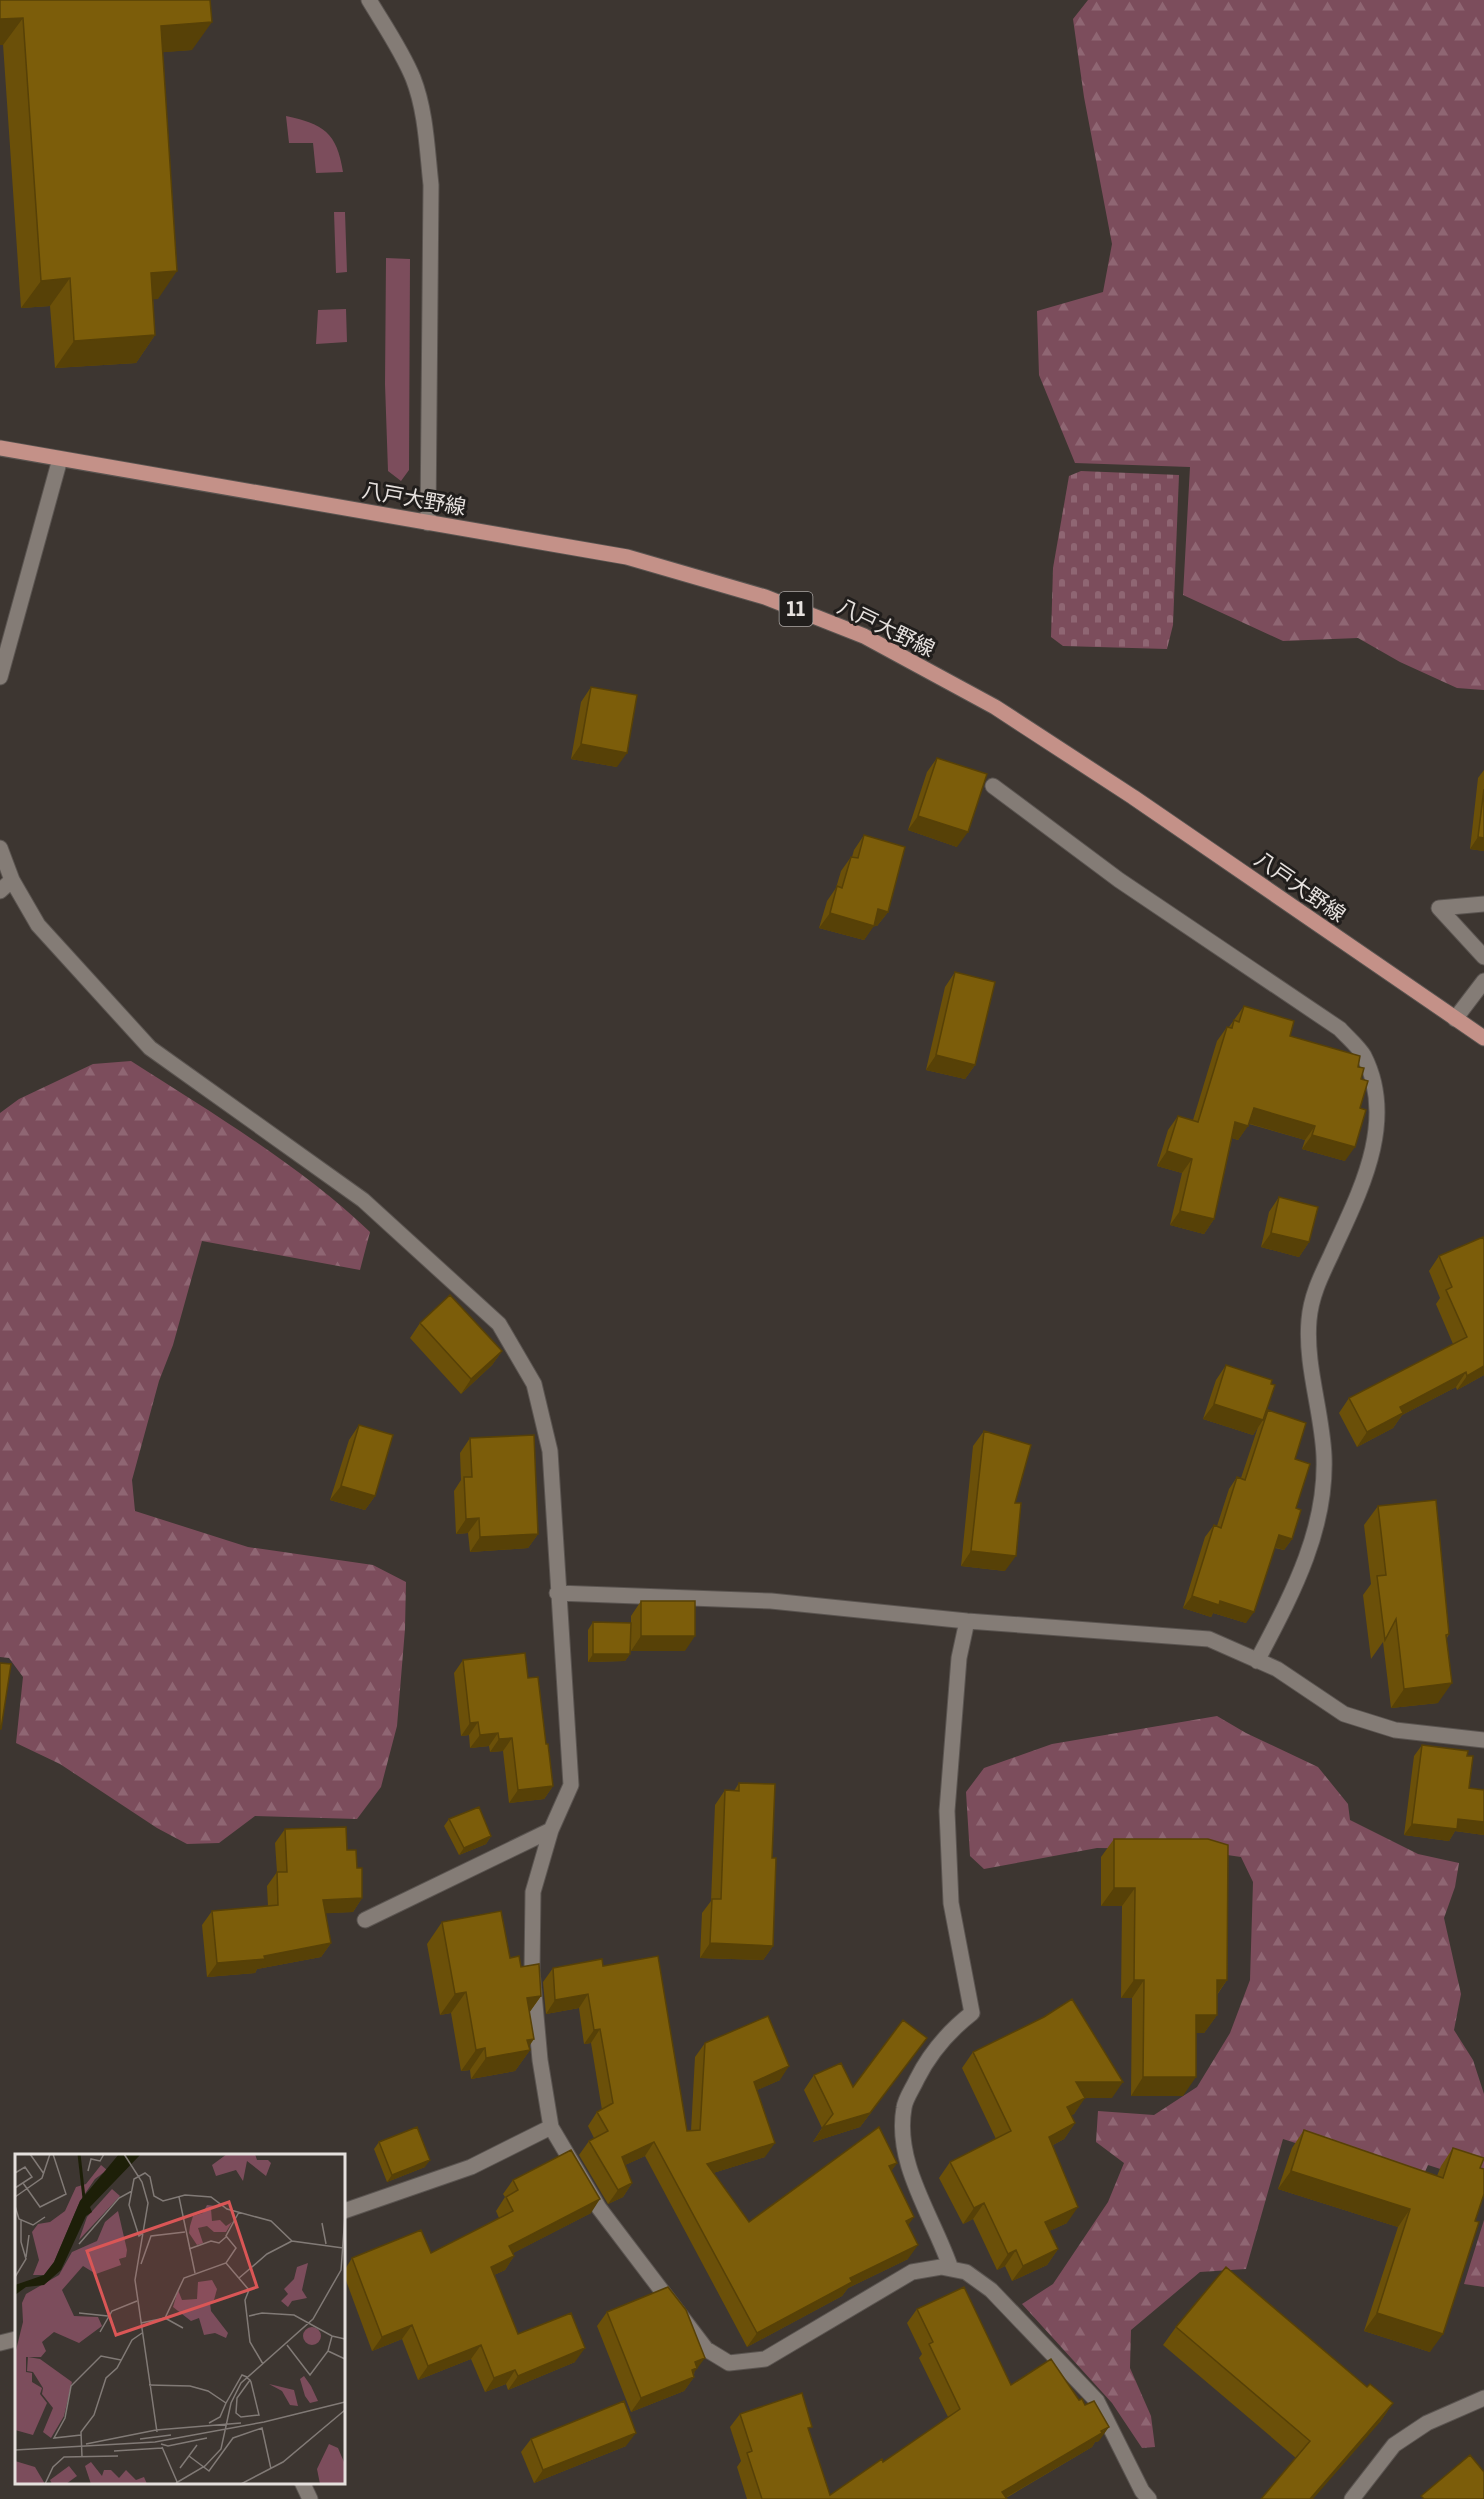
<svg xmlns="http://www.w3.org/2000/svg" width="1484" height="2499" viewBox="0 0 1484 2499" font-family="'Asap Condensed','Noto Sans JP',sans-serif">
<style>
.green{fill:#7c4d5c}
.forest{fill:url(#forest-firs)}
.cemetery{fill:url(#cemetery-stones)}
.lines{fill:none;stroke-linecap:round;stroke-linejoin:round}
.minor-casing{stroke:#5a5450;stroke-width:17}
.tertiary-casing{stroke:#5a5450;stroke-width:17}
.primary-casing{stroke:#5a5450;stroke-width:17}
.minor{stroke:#847c76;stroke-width:15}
.tertiary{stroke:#847c76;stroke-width:15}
.primary{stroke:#c49188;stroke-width:15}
.wall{fill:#6b5009}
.shaded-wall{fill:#574107}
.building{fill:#7c5d0a;stroke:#574107;stroke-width:1.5}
.labels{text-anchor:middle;stroke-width:6;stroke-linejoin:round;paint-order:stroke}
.shield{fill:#211e1c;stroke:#aba6a4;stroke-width:1.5}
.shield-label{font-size:20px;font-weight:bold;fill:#e6e1de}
.street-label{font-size:21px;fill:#e6e1de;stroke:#211e1c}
.inset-river{fill:none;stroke:#1d1f08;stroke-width:3}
.inset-road{fill:none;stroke:#817a76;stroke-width:1.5}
.view{fill:#da5656;fill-opacity:0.15;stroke:#da5656;stroke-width:3}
.inset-edge{fill:none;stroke:#e6e1de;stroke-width:3}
</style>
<defs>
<pattern id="forest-firs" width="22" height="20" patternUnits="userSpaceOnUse" patternTransform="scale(1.5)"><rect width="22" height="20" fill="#7c4d5c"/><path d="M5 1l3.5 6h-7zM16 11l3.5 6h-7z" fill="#8f6673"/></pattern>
<pattern id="cemetery-stones" width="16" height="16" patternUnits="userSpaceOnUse" patternTransform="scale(1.5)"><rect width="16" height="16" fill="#7c4d5c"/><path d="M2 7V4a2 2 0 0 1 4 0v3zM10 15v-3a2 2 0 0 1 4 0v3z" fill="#8f6673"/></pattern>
</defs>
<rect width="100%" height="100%" fill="#3d3631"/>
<!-- green -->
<path class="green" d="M286 116C323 124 337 132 343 172L316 173 313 143H289Z
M334 212H345L347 272 336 273Z
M386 258 410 259 409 470 401 481 388 471 385 384Z
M346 309 347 342 316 344 318 310Z"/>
<!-- forest -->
<path class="forest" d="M1088 0H1484V690L1457 688 1400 662 1358 638 1283 641 1183 595 1190 467 1075 463 1039 375 1037 311 1103 292 1112 244 1084 97 1073 19Z
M131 1061C211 1112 302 1167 370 1232L360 1270 202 1241 173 1345 159 1381 132 1480 135 1511 248 1547 373 1565 406 1582 405 1629 397 1726 381 1787 357 1819 255 1816 219 1843 187 1844 157 1828 60 1764 16 1743 23 1677 9 1658 0 1657V1113L19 1099 93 1064Z
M1217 1716 1246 1733 1318 1767 1348 1804 1350 1820 1418 1854 1459 1863 1455 1887 1444 1918 1461 1994 1454 2030 1473 2060 1484 2094V2183L1428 2165 1420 2183 1283 2139 1246 2269 1200 2272 1131 2330 1130 2368 1151 2416 1155 2447 1142 2448 1112 2403 1022 2304 1053 2284 1108 2202 1124 2163 1096 2142 1098 2111 1154 2115 1197 2087 1230 2033 1250 1980 1253 1882 1241 1857 1186 1849 1097 1848 984 1869 970 1856 966 1792 984 1768 1052 1744Z
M1484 2220V2287L1464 2284Z"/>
<!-- cemetery -->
<path class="cemetery" d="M1081 471 1179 475 1173 625 1167 649 1063 646 1051 637 1053 568 1069 476Z"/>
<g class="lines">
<!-- minor casing -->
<g class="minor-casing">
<path id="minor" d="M369 0C384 25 402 51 413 78 426 111 427 149 431 185L428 523
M0 677 60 459
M993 786 1119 880 1340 1029C1347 1037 1359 1047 1364 1056 1398 1123 1358 1195 1331 1255 1321 1276 1311 1296 1309 1320 1305 1365 1322 1411 1324 1456 1327 1531 1291 1596 1257 1661
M0 848 12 880 38 925 150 1048 363 1200 499 1324 534 1384 550 1451 571 1785 551 1830 533 1892 532 1971 540 2060 551 2127 599 2208 706 2349 729 2363 765 2359 912 2272 941 2267 966 2272 991 2290 1097 2401 1142 2491 1149 2499
M0 891 12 880
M1484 904 1439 908 1484 957
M1455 1019 1484 981
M557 1593 771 1601 967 1621 1209 1639 1277 1669 1344 1714 1395 1730 1484 1740
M365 1920 551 1830
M344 2211 471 2167 551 2127
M951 2269C934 2218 894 2164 904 2108 905 2099 913 2088 917 2079 930 2053 949 2031 972 2013L951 1903 947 1811 959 1658 967 1621
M0 2343 16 2339
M302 2482 310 2499"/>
</g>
<!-- tertiary casing -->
<g class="tertiary-casing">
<path id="tertiary" d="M1352 2499 1394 2445 1427 2423 1484 2398"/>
</g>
<!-- primary casing -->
<g class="primary-casing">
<path id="primary" d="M0 448 627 557 765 597 864 636 995 707 1133 797 1484 1038"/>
</g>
<!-- minor -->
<use href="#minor" class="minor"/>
<!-- tertiary -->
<use href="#tertiary" class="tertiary"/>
<!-- primary -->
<use href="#primary" class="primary"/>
</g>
<!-- wall -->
<path class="wall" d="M0 0 192 50 162 52 158 299H153L155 335 136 363 55 368 50 306 21 308Z
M591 687 617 767 571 759 581 702Z
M937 758 957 847 908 830 927 772Z
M1484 770V851L1470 849 1478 778Z
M864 835 888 912 877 926 874 925 864 940 819 928 827 901 836 888 841 871 851 857H852L854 850Z
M955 972 975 1065 965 1079 926 1070 945 987Z
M1244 1006 1290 1036 1358 1067 1361 1079 1345 1161 1302 1149 1305 1140 1249 1124 1238 1140 1232 1138 1214 1219 1204 1234 1170 1225 1182 1173 1157 1166 1168 1130 1178 1116 1193 1120 1217 1041 1227 1027H1229Z
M1279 1197 1309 1242 1299 1257 1261 1247 1269 1212Z
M1483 1237 1484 1375 1457 1390 1456 1387 1402 1415 1393 1428 1357 1447 1339 1413 1349 1398 1453 1344 1436 1304 1440 1298 1429 1271 1439 1256Z
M420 1323 502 1351 492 1365 461 1394 410 1338Z
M1226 1365 1265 1414 1268 1410 1295 1459 1296 1508 1292 1539 1284 1550 1275 1548 1246 1623 1213 1613 1211 1617 1183 1608 1205 1537 1214 1525 1217 1526 1229 1489 1237 1477 1241 1478 1258 1427 1253 1435 1203 1419 1216 1380Z
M359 1425 375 1496 365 1510 330 1500 349 1440Z
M984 1431 1015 1503 1005 1571 961 1566 973 1446Z
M470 1438 538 1534 528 1548 470 1552 468 1533 456 1534 454 1491 461 1480 460 1453Z
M1378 1506 1449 1634 1447 1638 1438 1703 1391 1708 1383 1642 1371 1659 1363 1595 1371 1584 1364 1525Z
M641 1601 685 1651H631V1616Z
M593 1622 630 1654 625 1661 588 1662V1630Z
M463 1660 528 1678 546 1744 553 1786 544 1799 509 1803 503 1751 490 1752 489 1746 470 1748 469 1735 461 1736 454 1673Z
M1422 1745 1467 1756 1469 1788 1484 1790V1835L1455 1831 1449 1841 1404 1835 1414 1756Z
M739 1783 772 1858 773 1946 763 1960 700 1958 702 1913 711 1901 715 1805 725 1790 734 1791Z
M449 1819 491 1836 486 1844 459 1855 444 1826Z
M285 1829 347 1850 357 1868 362 1898 353 1912 325 1913 331 1943 321 1957 257 1969 255 1973 207 1977 202 1925 212 1911 268 1906 267 1886 277 1872 275 1843Z
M1114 1839 1227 1980 1217 1995V2015L1204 2033H1196L1183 2096H1131L1132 1998H1121L1122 1906H1101V1857Z
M442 1922 510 1958 521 1967 541 1996 529 2013V2046L530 2050 515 2071 471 2079 470 2070 461 2071 451 2013 440 2015 427 1944Z
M603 1966 687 2131H691L695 2057 705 2043 780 2080 757 2090 765 2157 713 2173 749 2222 897 2163 891 2171 908 2226V2259L848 2288 842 2296 747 2347 645 2156 625 2165 632 2183 623 2197 608 2204 579 2155 589 2141 594 2138 588 2126 597 2112 602 2110 591 2043 584 2044 579 2008 546 2014 543 1982 553 1968Z
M927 2038 860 2127 813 2142 822 2128 804 2090 814 2075 853 2087Z
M973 2052 1112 2098H1084L1074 2114 1071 2115 1075 2123 1064 2139 1053 2145 1067 2223 1049 2231 1058 2249 1047 2265 1012 2281 1005 2266 997 2270 973 2219 963 2224 939 2178 950 2162 996 2139 962 2068Z
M1304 2130 1437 2176 1441 2166 1453 2148 1480 2168 1430 2352 1364 2331 1398 2227 1278 2189 1292 2148Z
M379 2142 425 2167 387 2182 374 2149Z
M513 2180 591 2213 513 2253 514 2256 505 2270 494 2275 518 2334 575 2362 508 2390 506 2384 485 2392 471 2359 418 2380 402 2339 372 2351 344 2275V2271L352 2258 431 2253 499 2218 496 2211 505 2197 503 2194Z
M917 2309 1011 2385 1099 2441 1095 2442 1092 2447 1006 2498 1007 2499H747L737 2467 741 2461 730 2427 740 2414 809 2432 830 2495 883 2462 948 2417 919 2358 922 2354 907 2323Z
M607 2312 695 2373 693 2374 694 2377 684 2391 631 2412 597 2326Z
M1176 2327 1367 2387 1393 2403 1380 2422 1296 2458 1163 2345Z
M531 2439 626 2446 534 2483 521 2452Z"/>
<!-- shaded-wall -->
<path class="shaded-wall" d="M23 18 3 45H0V19Z
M212 22 192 50 141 54 161 26Z
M177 271 158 299 132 301 151 273Z
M70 278 50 306 21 308 41 281Z
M155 335 136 363 55 368 74 341Z
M581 744 627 753 617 767 571 759Z
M918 816 968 832 957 847 908 830Z
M1478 837 1484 838V851L1470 849Z
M878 909 888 912 877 926 868 923Z
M830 913 874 926 864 940 819 928Z
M936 1055 975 1065 965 1079 926 1070Z
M1254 1108 1315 1126 1305 1140 1244 1122Z
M1235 1122 1248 1126 1238 1140 1226 1136Z
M1312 1135 1355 1147 1345 1161 1302 1149Z
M1167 1151 1192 1159 1182 1173 1157 1166Z
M1180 1211 1214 1219 1204 1234 1170 1225Z
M1271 1233 1309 1242 1299 1257 1261 1247Z
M502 1351 492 1365 461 1394 471 1379Z
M1484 1366V1375L1457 1390 1467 1376Z
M1466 1372 1456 1387 1402 1415 1393 1428 1357 1447 1367 1432 1400 1407Z
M1214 1404 1263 1420 1253 1435 1203 1419Z
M341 1486 375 1496 365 1510 330 1500Z
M479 1518 468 1533 456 1534 466 1519Z
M538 1534 528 1548 470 1552 480 1537Z
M1279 1535 1292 1539 1284 1550 1271 1546Z
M971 1551 1016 1556 1005 1571 961 1566Z
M1192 1596 1220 1601 1254 1612 1246 1623 1213 1613 1211 1617 1183 1608Z
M641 1636H695L685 1651H631Z
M593 1654H630L625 1661 588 1662Z
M1452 1683 1438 1703 1391 1708 1404 1689Z
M478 1722 469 1735 461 1736 470 1723Z
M498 1733 489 1746 470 1748 480 1735Z
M512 1738 503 1751 490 1752 499 1739Z
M553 1786 544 1799 509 1803 518 1790Z
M1458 1819 1484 1822V1835L1455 1831 1449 1841 1404 1835 1412 1824Z
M491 1836 486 1844 459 1855 464 1848Z
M1114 1888H1135L1122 1906H1101Z
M362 1898 353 1912 313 1914 323 1900Z
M331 1943 321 1957 257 1969 255 1973 207 1977 217 1963 264 1956Z
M710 1943 773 1946 763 1960 700 1958Z
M1134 1980H1144L1132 1998H1121Z
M1217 1980H1227L1214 1998Z
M466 1992 451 2013 440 2015 455 1994Z
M588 1994 579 2008 546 2014 555 2000Z
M541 1996 526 2017 527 1998Z
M1196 2015H1217L1204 2033H1183Z
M600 2029 591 2043 584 2044 594 2030Z
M927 2038 860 2127 813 2142 823 2127Z
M534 2039 526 2051 530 2050 515 2071 471 2079 486 2058 527 2040Z
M485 2048 470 2070 461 2071 476 2050Z
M789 2066 780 2080 744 2096 754 2082Z
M1143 2077H1196L1183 2096H1131Z
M1076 2082H1123L1112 2098H1065Z
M1085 2098 1074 2114 1056 2123 1067 2107Z
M1075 2123 1064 2139 1038 2153 1049 2137Z
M654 2142 645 2156 612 2171 622 2157Z
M775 2143 765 2157 697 2178 707 2164Z
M430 2160 425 2167 387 2182 392 2175Z
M897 2163 887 2177 889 2166Z
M1291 2171 1410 2209 1398 2227 1278 2189Z
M632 2183 623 2197 608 2204 618 2190Z
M600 2199 591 2213 500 2260 509 2246Z
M984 2203 973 2219 963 2224 974 2208Z
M1078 2207 1067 2223 1034 2238 1045 2222Z
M914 2217 904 2231 906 2221Z
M918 2245 908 2259 848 2288 842 2296 747 2347 757 2333 850 2278Z
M1058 2249 1047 2265 1012 2281 1023 2266Z
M1016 2250 1005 2266 997 2270 1008 2254Z
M514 2256 505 2270 481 2281 491 2267Z
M1377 2313 1443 2334 1430 2352 1364 2331Z
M412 2325 402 2339 372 2351 382 2337Z
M481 2345 471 2359 418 2380 428 2366Z
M585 2348 575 2362 508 2390 518 2376Z
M705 2358 690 2378 694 2377 684 2391 631 2412 641 2398 695 2362Z
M515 2370 506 2384 485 2392 494 2378Z
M1393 2403 1380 2422 1313 2499H1310Z
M1109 2427 1099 2441 1095 2442 1092 2447 1003 2499 1002 2492Z
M636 2433 626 2446 534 2483 543 2470Z"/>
<!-- building -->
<path class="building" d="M0 0H210L212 22 161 26 177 271 151 273 155 335 74 341 70 278 41 281 23 18 0 19Z
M591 687 637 695 627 753 581 744Z
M937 758 987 774 968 832 918 816Z
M1484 789V838L1478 837Z
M864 835 905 847 888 912 878 909 874 926 830 913 837 886 842 888 851 857 858 858Z
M955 972 995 982 975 1065 936 1055Z
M1244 1006 1294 1021 1290 1036 1360 1056 1358 1067 1364 1068 1361 1079 1368 1081 1360 1108 1366 1110 1355 1147 1312 1135 1315 1126 1254 1108 1248 1126 1235 1122 1214 1219 1180 1211 1192 1159 1167 1151 1178 1116 1198 1122 1227 1027 1232 1028 1234 1020 1239 1022Z
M1279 1197 1318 1207 1309 1242 1271 1233Z
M1483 1237 1484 1240V1366L1467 1376 1466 1372 1400 1407 1403 1413 1367 1432 1349 1398 1467 1337 1446 1290 1452 1287 1439 1256Z
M450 1295 502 1351 471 1379 420 1323Z
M1226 1365 1272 1380 1271 1384 1275 1385 1263 1420 1214 1404Z
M1268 1410 1306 1423 1295 1459 1310 1464 1296 1508 1301 1510 1292 1539 1279 1535 1254 1612 1220 1601 1219 1605 1192 1596 1214 1525 1221 1528 1237 1477 1245 1480Z
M359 1425 393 1435 375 1496 341 1486Z
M984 1431 1031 1445 1015 1503H1021L1016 1556 971 1551Z
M534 1435 538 1534 480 1537 479 1518 466 1519 464 1477H472L470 1438Z
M1436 1500 1449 1634 1446 1635 1452 1683 1404 1689 1396 1619 1385 1640 1377 1576 1386 1575 1378 1506Z
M641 1601H695V1636H641Z
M593 1622 631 1623 630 1654H593Z
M525 1653 528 1678 538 1677 546 1744H548L553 1786 518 1790 512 1738 499 1739 498 1733 480 1735 478 1722 470 1723 463 1660Z
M0 1663 11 1664 1 1729H0Z
M1422 1745 1468 1751 1467 1756H1473L1469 1788 1484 1790V1822L1458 1819 1457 1829 1412 1824Z
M739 1783 775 1784 772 1858H776L773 1946 710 1943 712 1899H721L725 1790 739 1791Z
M479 1807 491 1836 464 1848 449 1819Z
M346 1827 347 1850H356L357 1868H362V1898L323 1900 331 1943 264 1956 265 1959 217 1963 212 1911 278 1905 277 1872H287L285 1829Z
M1114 1839H1208L1228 1845 1227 1980H1217V2015H1196V2077H1143L1144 1980H1134L1135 1888H1114Z
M501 1911 510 1958 519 1956 521 1967 539 1964 541 1996 527 1998 534 2039 527 2040 530 2050 486 2058 485 2048 476 2050 466 1992 455 1994 442 1922Z
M658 1956 687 2131 700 2130 705 2043 768 2016 789 2066 754 2082 775 2143 707 2164 749 2222 879 2127 897 2163 889 2166 914 2217 906 2221 918 2245 850 2278 852 2282 757 2333 654 2142 622 2157 632 2183 618 2190 589 2141 608 2131 597 2112 613 2103 600 2029 594 2030 588 1994 555 2000 553 1968 602 1959 603 1966Z
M1072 1999 1123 2082H1076L1085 2098 1067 2107 1075 2123 1049 2137 1078 2207 1045 2222 1058 2249 1023 2266 1016 2250 1008 2254 984 2203 974 2208 950 2162 1011 2131 973 2052 1044 2017Z
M903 2020 927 2038 870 2113 823 2127 833 2114 814 2075 841 2063 853 2087Z
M417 2127 430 2160 392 2175 379 2142Z
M1304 2130 1443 2178 1453 2148 1484 2158 1480 2168 1484 2169V2194L1475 2221 1479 2222 1443 2334 1377 2313 1410 2209 1291 2171Z
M571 2150 600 2199 509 2246 514 2256 491 2267 518 2334 571 2313 585 2348 518 2376 515 2370 494 2378 481 2345 428 2366 412 2325 382 2337 352 2258 421 2230 431 2253 513 2211 506 2197 518 2190 513 2180Z
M1226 2267 1367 2387 1370 2384 1393 2403 1310 2499H1261L1310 2441 1176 2327Z
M668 2287 686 2310 705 2358 695 2362 697 2368 692 2370 694 2377 641 2398 607 2312Z
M964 2287 1011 2385 1051 2359 1079 2400 1082 2399 1085 2405 1094 2401 1109 2427 1101 2431 1102 2433 1002 2492 1007 2499H762L747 2453 752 2451 740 2414 802 2393 812 2427 808 2428 830 2495 882 2459 883 2462 960 2409 929 2344 933 2342 917 2309Z
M624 2401 636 2433 543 2470 531 2439Z
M1470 2455 1484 2472V2499H1424L1421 2496Z"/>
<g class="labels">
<!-- shield labels -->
<rect class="shield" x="779.5" y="592" width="33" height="34" rx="4.5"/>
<g class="shield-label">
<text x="796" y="616">11</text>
</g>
<!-- street labels -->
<g class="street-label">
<text transform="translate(414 499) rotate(10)" y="7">八戸大野線</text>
<text transform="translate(886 628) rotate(26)" y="7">八戸大野線</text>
<text transform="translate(1300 887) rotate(35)" y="7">八戸大野線</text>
</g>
</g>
<!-- overview -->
<g transform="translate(15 2154)">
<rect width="330" height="330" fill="#3d3631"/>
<path d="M54 312 62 322 51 330H37L35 326Z" fill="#7c4d5c"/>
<path d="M212 0H240L242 6H253L256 9 251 22 232 7 228 27 221 16 201 22 197 11ZM86 11 92 16 80 25 65 47 39 108 29 121H18L24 106 17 78 23 70 35 68 50 57 61 33 71 30ZM192 51 201 52 196 55 197 67 205 66 211 72 217 68 211 78H199L192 72 183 74 188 89 182 91 174 79 175 72 178 62 188 59ZM103 57 112 96 111 103 104 105 106 111 81 120 68 112 47 136 59 162 83 163 87 172 64 189 39 178 27 188 31 197 26 203H11V218L17 219V228L27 234 25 240 32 249 18 281 0 276V200L8 168 7 149 11 140 44 121 57 98 82 87 90 68ZM293 109 287 136 292 144 277 147 273 153 266 147 273 140 269 135 279 125 282 113ZM197 126 202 135 199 146 195 149 196 157 213 179 211 184 200 179 189 181 184 164 176 167 158 153 163 136 167 146 182 145 183 128ZM288 182a9 9 0 1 1 18 0a9 9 0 1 1-18 0ZM289 222 296 232 303 247 295 249 290 242 285 225ZM254 230 279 236 283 252 275 251 267 237ZM314 290 323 294 329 308 330 330H305L302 315ZM0 307 20 313 30 330H0ZM76 308 87 322 89 316H96L104 324 111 316 121 326 129 323 132 330H76L70 312Z" fill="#7c4d5c"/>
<path d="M13 203 25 205 57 228 49 262 36 284 28 278 38 254 27 240 28 234 18 218 12 217Z" fill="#7c4d5c"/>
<path d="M97 35 105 42 64 86 72 63Z" fill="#7c4d5c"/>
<path d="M104 0H126L75 53 77 58 71 62 46 116 29 131 11 133 0 141V131L29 121 39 108 65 47Z" fill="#1d1f08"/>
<path class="inset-river" d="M64 0 69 44"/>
<path class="inset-road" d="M15 0 29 20M109 0 127 28 133 49 120 126 142 278M73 17 76 5 85 7 89 0M0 19 10 13 17 23 0 34M8 29 25 53 51 40 38 0M0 43 27 24 35 0M164 43 180 119M0 52 4 65 18 71 30 63M307 69 311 90M129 78 124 82 114 51 119 25 130 19 135 23 139 42 148 47 170 41 196 43 212 55 256 67 277 87 328 94M64 90 104 44 117 37M174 95 196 87 204 89 211 83M11 103 14 81M211 109 234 136 230 146 235 188 248 210M126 110 136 82 170 78M0 123 11 105 6 88V66M224 124 252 100 277 87M64 159 93 162M234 162 247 159 279 161 317 182 330 185M150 164 168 174M126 169 150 164 169 124 211 109 221 94 211 82 224 58M85 178 97 157 122 147M272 191 295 221 313 197 317 182M313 197 330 205M232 224 235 226 236 228 244 261 226 263 221 259 222 244 235 226M134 231 175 232 193 237 211 249 227 221 232 223M194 269 205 263 211 249M66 281 39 284 50 264 56 232 86 202 106 206M125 285 156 281M71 290 141 276 226 269M146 290 153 292 192 284M147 293 163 330M0 296 140 288 249 268 330 248M99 297 147 294M174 302 194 317 218 284 247 274 256 315M67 303 66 278 79 261 91 224 102 214 117 186 127 179M165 314 182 291M161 329 190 312 206 295 216 249 226 229 298 165 326 116 330 61M30 330 38 313 49 303 103 302M226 330 268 308 330 256"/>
<path class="view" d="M214 48 242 133 101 181 72 97Z"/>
<rect width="330" height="330" class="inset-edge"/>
</g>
</svg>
